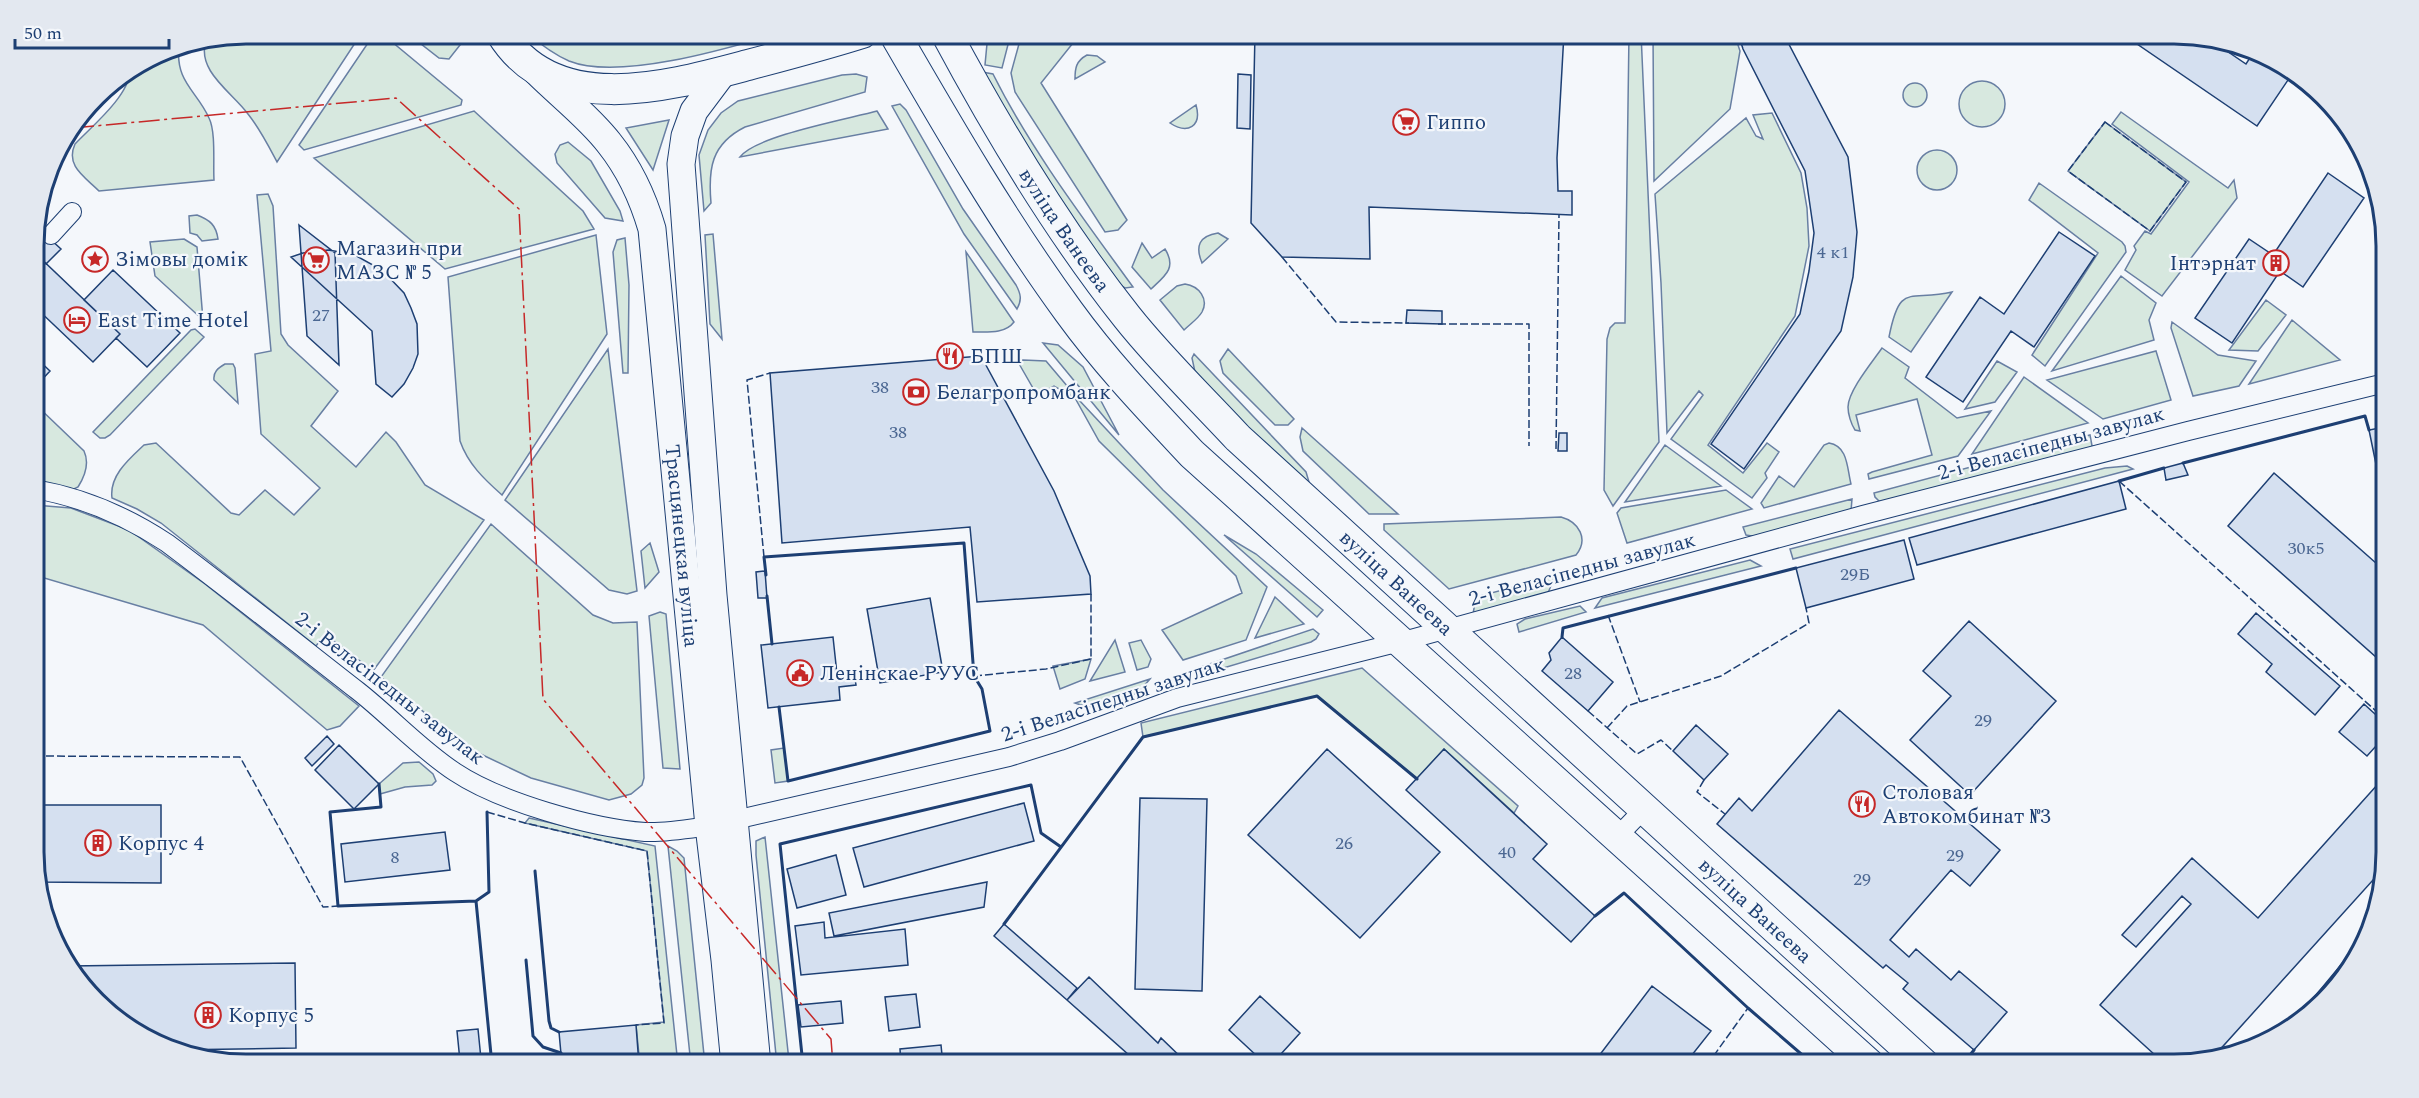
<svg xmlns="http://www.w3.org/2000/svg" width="2419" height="1098" viewBox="0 0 2419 1098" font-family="Spectral,serif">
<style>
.green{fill:#d7e8df;stroke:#687fa3;stroke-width:1.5}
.building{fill:#d5e0f0;stroke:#1d3f73;stroke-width:1.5}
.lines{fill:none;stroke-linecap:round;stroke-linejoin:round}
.street-casing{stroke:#1d3f73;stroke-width:20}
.secondary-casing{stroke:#1d3f73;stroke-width:29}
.primary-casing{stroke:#1d3f73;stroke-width:32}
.street{stroke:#f4f7fb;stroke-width:18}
.secondary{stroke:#f4f7fb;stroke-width:27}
.primary{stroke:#f4f7fb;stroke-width:30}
.fence{stroke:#1d3f73;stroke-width:1.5;stroke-dasharray:8 3;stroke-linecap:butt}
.wall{stroke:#1d3f73;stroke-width:3}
.power{stroke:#c62828;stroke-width:1.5;stroke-dasharray:21 4.5 3 4.5;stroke-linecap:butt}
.labels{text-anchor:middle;stroke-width:4.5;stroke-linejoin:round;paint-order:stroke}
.number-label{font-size:18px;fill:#4b6792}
.poi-label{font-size:21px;fill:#1d3f73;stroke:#f4f7fb;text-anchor:start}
.street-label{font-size:21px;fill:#1d3f73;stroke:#f4f7fb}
.rim{fill:none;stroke:#1d3f73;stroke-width:3}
</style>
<rect width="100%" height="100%" fill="#f4f7fb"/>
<!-- green -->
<path class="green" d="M407 33H435L460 45 449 59 439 58Z
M527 33H780C729 48 619 81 569 61 553 54 540 44 527 33Z
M988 33H1011L1002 68 985 65Z
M1022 33H1081L1041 83 1127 220 1118 230 1105 232 1015 92 1011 73Z
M1629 33H1641L1659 442 1613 506 1604 490 1607 339 1610 328 1615 323H1625Z
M1653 33H1734L1740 51 1730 109 1654 181Z
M226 37H359L277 162C268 145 260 129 248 114 233 93 196 71 206 41Z
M372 37H386L462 100 461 105 304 150 299 145Z
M179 46C175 82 197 91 209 118 216 132 213 164 214 180L99 191C85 177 65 166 75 144 92 126 129 96 130 71L165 49Z
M1087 55 1097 56 1105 62 1075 79C1075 68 1076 61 1087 55Z
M982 72 993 74C1031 150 1083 218 1133 287L1125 288 1120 285 1077 229Z
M856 74 867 77 865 92 745 127C711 144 708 169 711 203L704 211 699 155 708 130 721 113 738 101 842 75Z
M1959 104a23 23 0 1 1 46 0a23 23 0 1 1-46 0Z
M1903 95a12 12 0 1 1 24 0a12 12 0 1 1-24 0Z
M900 104 906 110 963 209 1016 285C1021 294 1022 300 1017 309L964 234 892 106Z
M1196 105C1202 126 1188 135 1170 123Z
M474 111 583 211 594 229 445 269 314 158Z
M877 111 888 129 740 157C755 136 848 119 877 111Z
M2121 112 2228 188 2234 180 2237 198 2162 296 2125 270 2136 250 2134 246 2145 231 2151 234 2189 182 2112 124Z
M1772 113 1801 173 1807 208 1809 246 1795 316 1708 445 1743 473 1767 443 1779 452 1765 473 1767 478 1752 498 1671 439 1703 395 1699 391 1667 433 1661 283 1655 194 1746 118 1756 136 1763 139 1753 115Z
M669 120 653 170 626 128Z
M2105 122 2186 182 2150 231 2068 171Z
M568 142 591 161 620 211 623 221 605 218 557 163 555 154 560 145Z
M1917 170a20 20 0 1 1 40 0a20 20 0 1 1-40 0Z
M2039 183 2122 242 2125 246 2126 252 2045 366 2032 355 2098 253 2029 200Z
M268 194 273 206 281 334 288 345 338 391 311 426 356 467 386 432 396 442 425 485 484 520 373 671 325 634 316 646 161 523 137 509 112 498C109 476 129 459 144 445L156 443 231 513 239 515 265 490 294 515 320 488 261 434 255 354 271 351 257 195Z
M197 215C210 220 216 225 218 239L202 241 197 235 190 233 189 216Z
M1218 233 1228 239 1202 263C1195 246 1199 236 1218 233Z
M713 234 722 339 710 324 705 235Z
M596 235 607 334 502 495C484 479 468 464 460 441L448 277Z
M625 238 629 285 628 373H623L613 252 617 240Z
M184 239 197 247 203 320 155 276 150 242Z
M1142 243 1152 258 1165 249C1177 268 1165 276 1151 289L1132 267Z
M966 252 1014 322C1005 334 988 332 973 332Z
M2121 276 2156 303 2149 320 2154 340 2052 371Z
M1185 284C1199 286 1209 299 1202 312 1198 319 1190 324 1184 330L1160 300 1177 286Z
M1952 292 1911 352 1889 337C1900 281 1909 302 1952 292Z
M2266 300 2286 315 2258 351 2229 350Z
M2292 320 2340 360 2249 384Z
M2172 322 2218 355 2256 361 2239 386 2193 396 2171 328Z
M195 329 204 337 110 435 105 438H100L93 432 191 330Z
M1043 343 1058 345 1083 367 1119 435Z
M1882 348 1909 367 1905 378 1957 418 1991 411 1958 456 1869 479 1868 474 1872 472 1932 455 1917 399 1856 415 1860 431 1855 430C1851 424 1848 414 1848 407 1848 391 1873 361 1882 348Z
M608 349 637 591 627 594 609 590 505 500Z
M1228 349 1294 419 1288 425H1275L1223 373 1220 361Z
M2156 351 2171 400 2103 419 2047 380Z
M1194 354 1306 472 1309 482 1306 485 1239 419 1195 372 1192 358Z
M1023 360 1046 361 1079 400 1163 490 1267 587 1246 640 1183 660 1162 630 1242 593 1236 576 1099 441 1075 398 1054 386 1037 395 1018 362Z
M1997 361 2017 372 1995 402 1965 409Z
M225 364H233L235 368 238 403 214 380C213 372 218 368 225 364Z
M2024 377 2088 423 1972 454Z
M34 403 84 451C90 464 85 476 78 487L70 491 34 482Z
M1302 428 1398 514H1369L1303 451 1300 437Z
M2090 435 2093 451 1882 504 1875 497 1874 493Z
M1829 443C1848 446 1847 468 1851 484L1764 508 1761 503 1779 476 1794 487 1824 445Z
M1665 445 1721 486 1625 502Z
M2127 466 2133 469 1793 559 1790 549 2105 468Z
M1726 490 1752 509 1627 543 1617 513 1621 508Z
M1852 499 1851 511 1758 537 1746 535 1743 527Z
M34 505 71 508 129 530 205 584 359 706 340 726 327 730 203 625 34 575Z
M1561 517C1579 522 1589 539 1576 555L1449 589 1384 530V524Z
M491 524 593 615 613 623 637 622 644 778 642 785 631 794 609 800 531 778 468 748 381 677Z
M1224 535 1256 554 1323 610 1317 617Z
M650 543 659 572 645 588 641 551Z
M1750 560 1761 566 1595 608 1602 598Z
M1555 576 1548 593 1473 614 1476 597Z
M1275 597 1304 624 1255 638Z
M1580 606 1586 612 1519 632 1517 624 1525 619Z
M660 612 666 614 680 769 663 768 649 616Z
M1313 629 1319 634 1316 639 1311 642 1210 672 1192 670Z
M1115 640 1125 672 1090 681Z
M1141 640 1151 659 1148 667 1137 670 1129 643Z
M1091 659 1085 679 1060 689 1053 666Z
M1362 668 1518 806 1514 813 1444 749 1417 779 1317 696 1143 737 1141 723Z
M1150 679C1133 701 1103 714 1075 703Z
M784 748 788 781 775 783 771 750Z
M419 762 433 774 436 781 432 785 405 787 380 794 379 784 403 763Z
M529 818 655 846 678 1065H640L636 1025 664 1022 647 851 525 823Z
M765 837 789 1061V1065H777L756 855V841Z
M668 846 677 851 684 858 705 1065H691Z"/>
<!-- building -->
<path class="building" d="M1255 33H1564L1557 158 1558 191H1572V215L1369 207 1370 259 1282 257 1251 223Z
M1738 33H1783L1848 157 1857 232 1853 277 1841 331 1744 469 1711 444 1800 314 1809 271 1814 233 1805 171 1743 49Z
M2121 33H2173L2212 41 2246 64 2255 50 2290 77 2257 126Z
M1238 74 1251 75 1250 129 1237 128Z
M2328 173 2364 198 2303 287 2280 271 2232 343 2195 318 2249 239 2273 255Z
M299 225 335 253 339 365 307 336Z
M37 227 61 249 46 264 34 252 33 231Z
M2059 232 2095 256 2034 347 2011 331 1963 402 1926 377 1980 297 2004 314Z
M328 250 353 254 382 270 404 293 411 308 417 324 418 354 413 368 404 384 392 397 376 384 372 331 291 257 303 253Z
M34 252 120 334 93 362 34 306Z
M113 270 180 333 147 367 116 338 120 334 84 300Z
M1407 310 1442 311V324L1406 323Z
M34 356 50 371 36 386 34 384Z
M981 356 1054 491 1090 576 1091 594 977 602 970 527 782 543 770 373Z
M2385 427V472L2378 474 2369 430Z
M1559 433H1567V451H1558Z
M2183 463 2188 475 2166 480 2164 468Z
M2274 473 2385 571V665L2228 526Z
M2119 481 2126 509 1917 565 1909 538Z
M1904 540 1914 579 1806 608 1796 568Z
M765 571 767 598H758L756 572Z
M930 598 943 672 880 683 867 609Z
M2256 613 2340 686 2315 715 2266 672 2272 664 2238 634Z
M1969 621 2056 701 1970 795 1910 740 1951 696 1923 671Z
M833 637 837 674 854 672 856 685 839 687 840 700 768 708 761 645Z
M1562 637 1613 682 1588 711 1542 671 1551 660 1549 653Z
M2364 704 2386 724V735L2367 756 2339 732Z
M1839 710 2000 850 1970 886 1951 870 1890 940 1909 957 1916 949 1951 980 1959 971 2007 1012 1974 1050 1903 989 1908 983 1886 965 1883 968 1717 824 1739 798 1752 811Z
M1696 725 1728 754 1704 780 1673 751Z
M327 736 334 744 312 766 305 758Z
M339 745 379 784 354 809 315 770Z
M1327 749 1440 852 1360 938 1248 835Z
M1444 749 1547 844 1533 859 1595 916 1571 942 1406 790Z
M2378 784 2386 790V853L2383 869 2215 1055 2187 1065H2147L2155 1055 2100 1005 2191 904 2182 896 2136 947 2122 935 2192 858 2258 918Z
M1140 798 1207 799 1202 991 1135 989Z
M1024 803 1034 841 864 887 853 848Z
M35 805H161V883L36 882Z
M445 832 450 870 345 882 341 844Z
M836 855 846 895 797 908 787 869Z
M987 882 984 907 834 936 829 913Z
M824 922 825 938 905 929 908 965 801 975 795 926Z
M1004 924 1077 988 1067 1000 994 936Z
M295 963 296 1048 170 1050 164 1049 77 982 70 966Z
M1089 977 1158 1043 1161 1038 1189 1065H1145L1141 1061 1138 1063 1067 1000Z
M1652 986 1711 1031 1684 1065H1592Z
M916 994 920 1027 889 1031 885 997Z
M1260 996 1300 1033 1271 1065H1251L1258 1057 1229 1030Z
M841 1001 843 1023 801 1027 798 1005Z
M636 1025 639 1065H562L559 1032Z
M478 1029 481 1059 460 1061 457 1031Z
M941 1045 943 1065H901L900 1049Z"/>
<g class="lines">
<!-- street casing -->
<g class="street-casing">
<path id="street" d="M51 235 72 212
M34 489C82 497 126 516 167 543 231 591 294 641 358 691 391 717 420 749 455 772 500 802 592 828 645 832 666 833 688 829 709 826L1009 757 1060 741 1177 698 1400 642 1863 515 2188 431 2385 383
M1616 838 1645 808"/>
</g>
<!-- secondary casing -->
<g class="secondary-casing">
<g id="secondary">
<path d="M724 71 694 111 685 136 681 164 713 595 757 1065"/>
<path id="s1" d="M537 72C559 94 590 118 609 143 629 168 643 198 652 229L709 826 725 960 735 1065"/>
</g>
</g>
<!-- primary casing -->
<g class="primary-casing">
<g id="primary">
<path d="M501 33C554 119 669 86 748 65 786 55 824 45 862 33"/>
<path d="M894 33C949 128 1004 223 1069 312 1106 363 1149 408 1192 454L1870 1065"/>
<path id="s2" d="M946 33C999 132 1057 229 1127 317 1161 360 1201 398 1238 438L1925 1065"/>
</g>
</g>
<!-- street -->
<use href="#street" class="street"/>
<!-- secondary -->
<use href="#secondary" class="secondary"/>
<!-- primary -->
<use href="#primary" class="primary"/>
<!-- fence -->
<path class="fence" d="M2105 122 2186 182 2150 231 2068 171Z
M1282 257 1336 322 1409 323
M1438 324H1529V446
M1556 449 1559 215
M2119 481 2386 720
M764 557 747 380 770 373
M1608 615 1640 702
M974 676 1046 669 1091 659V594
M1588 711 1637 754 1661 740 1673 751
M1607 728 1627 706 1721 676 1809 623 1806 608
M35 756 240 757 323 907 338 906
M1704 780 1697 792 1725 814
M487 812 525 823 647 851 664 1023 636 1025
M1707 1065 1748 1008"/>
<!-- wall -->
<path class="wall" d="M2183 463 2365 416 2369 430
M2119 481 2164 468
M766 575 764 557 964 543 974 676 982 689 990 731 788 781 779 707
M767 596 772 644
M1562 637 1563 628 1796 568
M379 784 381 807 330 812 338 906 476 901 492 1065
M535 871 549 1021 551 1028 559 1032
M476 901 489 892 487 812
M1595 916 1624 893 1748 1008 1814 1065
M1004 924 1143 737 1317 696 1417 779
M526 960 533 1036 543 1047 561 1053
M2288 1030 2370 931
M1974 1050 1970 1055 1980 1065
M803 1065 780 844 1031 785 1041 833 1061 847"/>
<!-- power -->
<path class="power" d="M73 128 396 98 519 209 543 699 831 1039 833 1065"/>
</g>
<!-- icons -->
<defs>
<g id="supermarket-ring" transform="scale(1.35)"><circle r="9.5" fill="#f4f7fb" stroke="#c62828" stroke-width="1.5"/><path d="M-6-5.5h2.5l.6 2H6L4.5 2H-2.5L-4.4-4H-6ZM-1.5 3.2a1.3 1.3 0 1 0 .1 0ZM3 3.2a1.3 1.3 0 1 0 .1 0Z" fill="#c62828"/></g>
<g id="sight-ring" transform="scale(1.35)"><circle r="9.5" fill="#f4f7fb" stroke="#c62828" stroke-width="1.5"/><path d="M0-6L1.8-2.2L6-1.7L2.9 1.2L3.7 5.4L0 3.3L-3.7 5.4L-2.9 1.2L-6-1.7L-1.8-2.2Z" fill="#c62828"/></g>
<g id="building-ring" transform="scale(1.35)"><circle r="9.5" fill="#f4f7fb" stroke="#c62828" stroke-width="1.5"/><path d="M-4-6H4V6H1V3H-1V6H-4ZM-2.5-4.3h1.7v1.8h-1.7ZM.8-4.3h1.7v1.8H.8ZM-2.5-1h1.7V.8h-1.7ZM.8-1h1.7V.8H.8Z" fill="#c62828"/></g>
<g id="hotel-ring" transform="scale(1.35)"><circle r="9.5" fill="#f4f7fb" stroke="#c62828" stroke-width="1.5"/><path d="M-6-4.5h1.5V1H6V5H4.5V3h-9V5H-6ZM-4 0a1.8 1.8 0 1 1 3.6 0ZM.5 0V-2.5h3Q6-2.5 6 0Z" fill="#c62828"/></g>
<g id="restaurant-ring" transform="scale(1.35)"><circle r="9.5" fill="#f4f7fb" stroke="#c62828" stroke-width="1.5"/><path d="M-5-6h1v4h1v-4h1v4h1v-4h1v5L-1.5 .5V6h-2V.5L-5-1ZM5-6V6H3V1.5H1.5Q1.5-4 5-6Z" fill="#c62828"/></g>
<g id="bank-ring" transform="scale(1.35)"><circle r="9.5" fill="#f4f7fb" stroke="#c62828" stroke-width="1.5"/><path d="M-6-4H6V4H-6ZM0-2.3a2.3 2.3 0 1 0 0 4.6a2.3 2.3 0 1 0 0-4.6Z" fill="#c62828"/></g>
<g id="civic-ring" transform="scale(1.35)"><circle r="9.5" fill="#f4f7fb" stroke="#c62828" stroke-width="1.5"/><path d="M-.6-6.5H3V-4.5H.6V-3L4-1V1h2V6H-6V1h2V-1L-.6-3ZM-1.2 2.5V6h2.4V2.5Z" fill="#c62828"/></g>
</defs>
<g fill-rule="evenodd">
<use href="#supermarket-ring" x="1406" y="122"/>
<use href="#sight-ring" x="95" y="259"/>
<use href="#supermarket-ring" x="316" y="260"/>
<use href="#building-ring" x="2276" y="263"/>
<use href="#hotel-ring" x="77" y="320"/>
<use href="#restaurant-ring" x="950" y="356"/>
<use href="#bank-ring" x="916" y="392"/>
<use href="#civic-ring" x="800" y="673"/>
<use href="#restaurant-ring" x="1862" y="804"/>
<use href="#building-ring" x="98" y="843"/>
<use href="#building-ring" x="208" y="1015"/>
</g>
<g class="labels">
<!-- number labels -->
<g class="number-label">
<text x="1833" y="258">4 к1</text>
<text x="321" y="321">27</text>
<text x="880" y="393">38</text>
<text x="898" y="438">38</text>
<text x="2306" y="554">30к5</text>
<text x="1855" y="580">29Б</text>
<text x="1573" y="679">28</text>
<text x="1983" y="726">29</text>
<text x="1344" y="849">26</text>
<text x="1507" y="858">40</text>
<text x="1955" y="861">29</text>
<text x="395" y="863">8</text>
<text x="1862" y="885">29</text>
</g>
<!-- poi labels -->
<g class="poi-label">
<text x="1426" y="129">Гиппо</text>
<text x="336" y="255">Магазин при<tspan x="336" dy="24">МАЗС № 5</tspan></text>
<text x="115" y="266">Зімовы домік</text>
<text x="2256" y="270" text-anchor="end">Інтэрнат</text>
<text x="97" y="327">East Time Hotel</text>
<text x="970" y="363">БПШ</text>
<text x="936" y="399">Белагропромбанк</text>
<text x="820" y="680">Ленінскае РУУС</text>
<text x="1882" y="799">Столовая<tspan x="1882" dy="24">Автокомбинат №3</tspan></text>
<text x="118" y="850">Корпус 4</text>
<text x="228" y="1022">Корпус 5</text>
</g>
<!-- street labels -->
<g class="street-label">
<text dy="7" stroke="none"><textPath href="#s2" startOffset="230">вуліца Ванеева</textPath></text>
<text transform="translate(2051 443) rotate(-15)" y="7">2-і Веласіпедны завулак</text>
<text dy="7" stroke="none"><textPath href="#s1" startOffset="516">Трасцянецкая вуліца</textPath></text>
<text transform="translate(1582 569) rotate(-15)" y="7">2-і Веласіпедны завулак</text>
<text dy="7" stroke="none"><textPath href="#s2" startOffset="716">вуліца Ванеева</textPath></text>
<text transform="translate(390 688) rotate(38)" y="7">2-і Веласіпедны завулак</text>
<text transform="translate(1113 699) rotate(-18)" y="7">2-і Веласіпедны завулак</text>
<text dy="7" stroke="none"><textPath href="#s2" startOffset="1202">вуліца Ванеева</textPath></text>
</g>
</g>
<!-- crop -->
<path d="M0 0H2419V1098H0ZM246 44H2174A202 202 0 0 1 2376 246V852A202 202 0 0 1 2174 1054H246A202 202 0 0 1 44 852V246A202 202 0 0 1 246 44Z" fill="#e3e8f0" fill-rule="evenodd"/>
<path class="rim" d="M246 44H2174A202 202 0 0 1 2376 246V852A202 202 0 0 1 2174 1054H246A202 202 0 0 1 44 852V246A202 202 0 0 1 246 44Z"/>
<!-- scale -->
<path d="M15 39v9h154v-9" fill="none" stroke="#1d3f73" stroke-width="3"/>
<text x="24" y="39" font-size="18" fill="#1d3f73" stroke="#f4f7fb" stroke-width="4.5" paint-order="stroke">50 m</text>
</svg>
